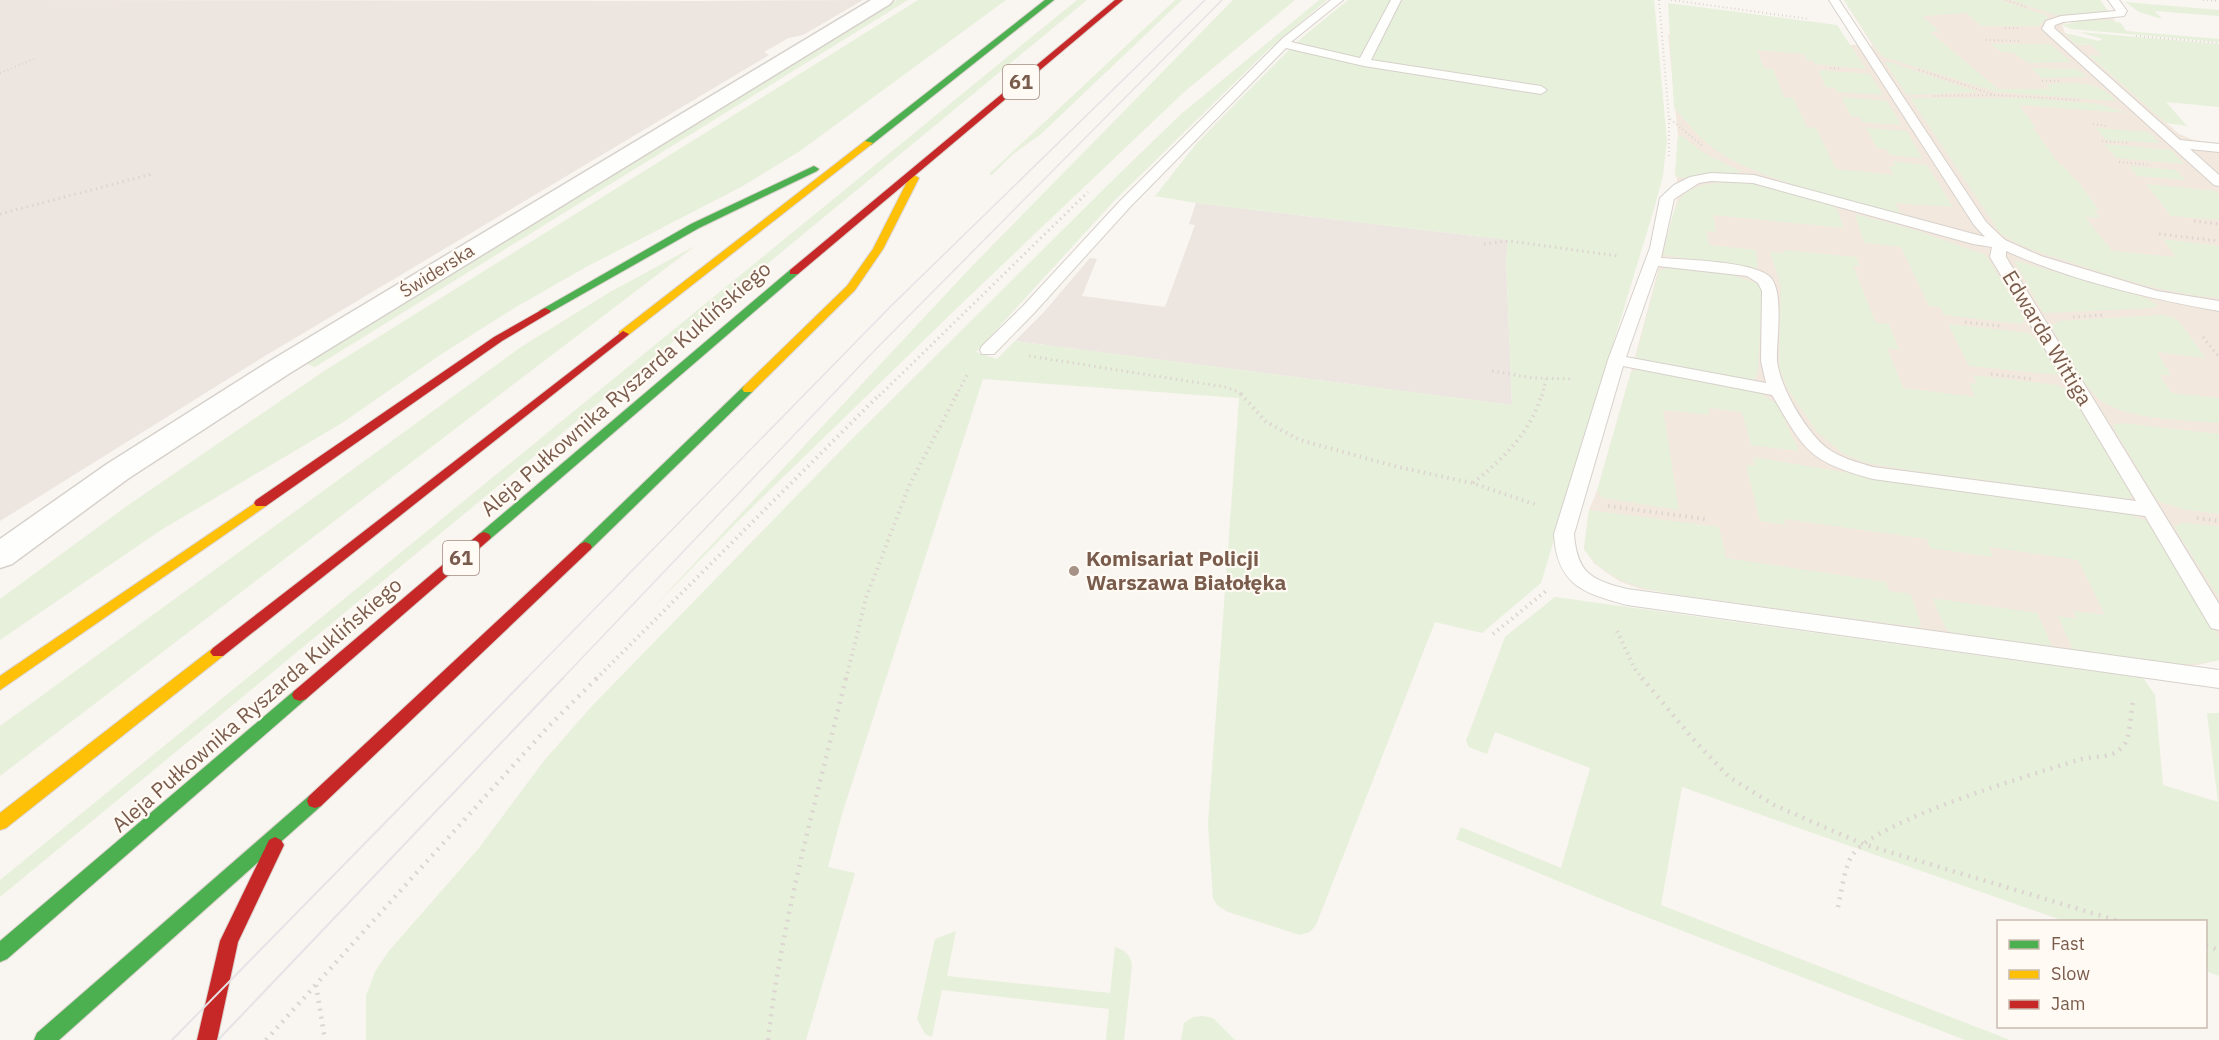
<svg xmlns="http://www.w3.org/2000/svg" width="2219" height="1040" viewBox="0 0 2219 1040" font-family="'IBM Plex Sans',sans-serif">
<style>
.residential{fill:#f2e8de}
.industrial{fill:#ede5e0}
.green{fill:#e7f0db}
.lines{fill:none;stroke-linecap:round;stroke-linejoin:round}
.lane-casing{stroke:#d7d1cb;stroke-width:2}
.street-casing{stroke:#d7d1cb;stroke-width:3}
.fast-casing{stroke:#dad1cc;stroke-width:2}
.slow-casing{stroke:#dad1cc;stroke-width:2}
.jam-casing{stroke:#dad1cc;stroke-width:2}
.path-far3{stroke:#dcd5d0;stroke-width:2;stroke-dasharray:1 3;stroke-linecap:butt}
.path-far2{stroke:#dcd5d0;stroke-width:3;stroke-dasharray:1.5 4;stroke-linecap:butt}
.path-far1{stroke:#dcd5d0;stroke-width:4;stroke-dasharray:1.5 4.5;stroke-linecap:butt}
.path{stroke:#dcd5d0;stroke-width:4.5;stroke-dasharray:2 6;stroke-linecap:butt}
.lane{fill:#fefefd;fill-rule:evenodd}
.street{fill:#fefefd;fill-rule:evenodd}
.fast{fill:#4caf50;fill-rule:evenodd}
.slow{fill:#ffc107;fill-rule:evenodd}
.jam{fill:#c62828;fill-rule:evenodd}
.tram-far1{stroke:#e6e3e7;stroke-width:1.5}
.tram{stroke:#e6e3e7;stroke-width:2}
.poi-dot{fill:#a69286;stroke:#fffaf3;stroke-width:2}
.labels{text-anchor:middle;stroke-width:4.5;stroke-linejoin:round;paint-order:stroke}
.far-street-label{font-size:18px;fill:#7a5c4d;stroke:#fffaf3}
.shield{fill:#fffaf3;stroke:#a28b7f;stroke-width:1.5}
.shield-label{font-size:20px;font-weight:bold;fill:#7a5c4d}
.street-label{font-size:21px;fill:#7a5c4d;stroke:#fffaf3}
.poi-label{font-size:21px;font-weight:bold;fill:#7a5c4d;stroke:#fffaf3;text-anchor:start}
</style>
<rect width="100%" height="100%" fill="#f9f5f0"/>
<!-- residential -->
<path class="residential" d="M1844 0H2100L2115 21 2068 22 2062 25 2065 33 2075 44 2091 45 2103 56H2090L2179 134 2194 140 2219 143V660L2197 665H2172L1641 589 1621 582 1607 573 1594 563 1584 549 1589 510 1597 491 1631 372 1677 200V178L1675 175 1678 136 1668 34 1873 46Z"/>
<!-- industrial -->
<path class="industrial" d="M0 0 700 1 863 0 803 35 788 38 780 43 764 52 769 55 260 359 0 521Z
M1196 203 1508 240 1506 260 1512 405 1015 341 1044 312 1090 258 1097 259 1082 296 1165 307 1195 225 1189 224Z"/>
<!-- green -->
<path class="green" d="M897 0H908L315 367 305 363Z
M918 0H1006L800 151 741 187 588 266 516 307 440 355 342 423 161 530 0 640V599L127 506 324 371Z
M1077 0H1087L0 897V880Z
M1175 0H1182L1041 134 1012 155 992 175 989 174Z
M1233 0H1295L1183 93 957 308 737 522 649 612 974 264Z
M1319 0H1327L1269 49 1113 202 976 352 997 359 1015 341 1512 405 1506 260 1508 240 1196 203 1155 196 1197 143 1237 102 1298 41 1348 0H1654L1667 141 1663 175 1656 202 1541 583 1482 633 1435 622 1316 925 1310 932 1300 935 1228 912 1218 906 1213 898 1208 824 1239 398 983 379 842 814 828 867 855 873 806 1040H366V996L375 972 388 952 479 848 543 762 591 707 850 441 1118 175 1180 115Z
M1844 0H2000L2043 14 2048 17 2039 26H1981L1966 13 1922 16 1939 31 1930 32 1998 89H2051L2046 84C2074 84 2096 78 2116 101L1997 92 1884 57 1880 54Z
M2011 0H2100L2107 10 2088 14 2055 15Z
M2125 2 2219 10V16L2155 11 2162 19 2139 12Z
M1668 3 1837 25 1866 69 1815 64 1813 61 1807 60 1804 54 1757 50 1764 68 1773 69 1784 97 1793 98 1807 127 1816 128 1836 169 1894 175 1889 166H1895L1893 161 1927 165 1953 207 1895 203 1900 212 1896 215C1845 199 1754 179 1713 148 1699 137 1686 121 1674 108Z
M2109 20 2121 23 2126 31 2219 39V42L2071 29 2062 25 2081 21Z
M2079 32 2219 44V107L2166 102 2187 126 2166 123 2089 55 2102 56 2091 45 2075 44 2065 33 2099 41 2103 39Z
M1991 44H2050L2072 62 2028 63 2014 53 2001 52Z
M1885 62H1889L1978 92 1907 95Z
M2031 68 2077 69 2088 77 2042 78Z
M1818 70 1870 74 1883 95 1838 92 1835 88 1826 87Z
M1841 97 1887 101 1901 125 1862 122 1860 117 1851 116Z
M1910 98H2026L2100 104 2127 113 2019 105 2036 128H2033L2060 165 2064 166 2073 178 2076 179 2099 210H2094L2100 218 2085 217 2112 251 2176 257 2163 239 2219 246V298C2167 294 2117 278 2067 261 2044 254 2020 247 2000 233Z
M1866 128 1907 131 1922 158 1890 155 1886 149 1877 148Z
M2096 128 2149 132 2160 143 2106 140Z
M1681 135 1702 152 1740 171 1739 173C1729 176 1719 172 1709 173 1697 174 1685 182 1675 175L1678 136Z
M2104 144 2171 150 2184 164 2116 158Z
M2129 166 2176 170 2186 180 2137 176Z
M1739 182C1760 184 1818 195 1834 207 1840 211 1841 222 1844 228L1713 215 1716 232 1706 231 1709 245 1756 250 1758 269 1663 255C1678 197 1673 183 1739 182Z
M2146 184 2216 191 2219 194V220L2171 216Z
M1855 214 1915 230 1986 255 2025 320 2021 324 1944 315 1940 307 1929 306 1901 247 1864 243Z
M695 246 0 776V726L521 347 610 292Z
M1784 250 1856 257 1860 266H1853L1876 323 1889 324 1899 350 1887 348 1903 388 1975 397 1969 383 1977 384 1973 375 2057 385 2068 390 2132 496 2129 499 2120 498 1907 470 1867 463 1844 454 1818 433 1787 388 1779 366 1781 286 1770 252 1784 253Z
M2014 260 2143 297 2158 305 2152 308 2047 313 2042 311Z
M1668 268 1732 275 1758 284 1762 291 1758 371 1755 379 1750 381 1639 360 1636 356 1659 271Z
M2163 315 2177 319 2206 358 2157 352 2171 375H2159L2172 393 2219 398V423C2188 420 2116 420 2095 395 2078 377 2066 351 2053 329V325L2060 321Z
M1948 324 2029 333 2039 341 2059 375 1969 366Z
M1644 368 1760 393 1777 404 1799 451 1751 445 1742 412 1709 408V415L1663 410 1679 510 1603 498 1597 491 1631 372Z
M2122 423 2219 434V514L2183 509 2160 502 2155 497 2114 429V425Z
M1753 457 1902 482 2122 511 2149 522 2219 636V660C2171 671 2122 658 2073 650L2058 616 2077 619 2073 611 2105 615 2078 560 1989 547 1993 557 1930 548 1927 539 1784 519 1785 525 1760 521 1746 465 1755 466Z
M1589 510 1719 527 1726 558 1886 582 1889 591 1911 594 1921 625 1916 627 1678 595C1640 588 1608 582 1584 549Z
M2182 523 2219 526V598L2178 533 2175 527Z
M1555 597 2143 678 2155 695 2163 785 2218 802 2207 713H2219V976L2206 971V922L2064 921 1682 787 1661 905 2010 1040H1965L1631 911 1456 839 1461 827 1561 868 1590 768 1495 732 1487 754 1469 747 1466 741 1505 637Z
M1932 598 2037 613 2052 646 1952 633 1946 629Z
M956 931 947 976 1110 993 1115 947C1126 951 1131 955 1132 966L1124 1040H1106L1109 1009 942 990 932 1037 925 1034 917 1019 935 939Z
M1203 1016 1213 1018 1235 1040H1181L1184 1023 1193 1017Z"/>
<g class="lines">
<!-- lane casing -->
<g class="lane-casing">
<path id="lane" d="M1331 0H1343L1291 42 1360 58 1391 0H1401L1371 60 1541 86 1547 90 1541 94 1364 66 1286 48 1130 207 1035 312 994 354H982L980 350 982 346 1023 306 1120 201 1283 38Z
M1829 0H1839L1986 222 2005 240 2041 256 2157 291 2219 301V311C2147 298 2073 281 2006 251V257L2219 604V630L2211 628 2145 516 1873 479C1808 461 1805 451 1772 395L1623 366 1574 534C1577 573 1591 580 1627 589L2219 670V688L1627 605C1583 593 1557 585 1554 534L1608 360 1650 248 1660 198 1674 185 1690 177 1711 173 1754 175 1985 237 1974 225ZM1711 181 1753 183 1973 244 1992 247 1990 257 2136 501 1873 467C1857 462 1840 458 1827 448 1806 432 1780 387 1777 361 1776 341 1785 289 1769 276 1750 261 1687 260 1661 258L1674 199 1699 183ZM1658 266 1747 276 1758 283 1762 291 1761 361 1766 383 1626 357Z
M2108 0H2119L2127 11 2124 16 2063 22 2055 25 2054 28 2180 140 2219 144V152L2190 149 2219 175V186L2214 185 2042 29 2046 21 2061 16 2116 11Z"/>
</g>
<!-- street casing -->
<g class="street-casing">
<path id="street" d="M871 0H893L890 4 290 373 129 478 12 564 0 568V539L107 464 270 361Z"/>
</g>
<!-- fast casing -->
<g class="fast-casing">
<path id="fast" d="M1045 0H1054L871 145H865V141Z
M814 166 819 169 817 171 699 228 549 313 545 314 539 311 691 224Z
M794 269 798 270V274L489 540H479L477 537 479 534 790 270Z
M748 385 754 389 752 392 590 550H580L578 547 580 544 744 386Z
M300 689 306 691 308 695 306 699 7 959 0 962V941L294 691Z
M315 794 321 796 323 801 321 806 59 1040H34L37 1033 309 796Z"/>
</g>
<!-- slow casing -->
<g class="slow-casing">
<path id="slow" d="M865 141 873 143 627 336H619V332Z
M914 175 919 178 883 249 855 290 752 392H744L742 389 744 386 847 286 873 249 909 178Z
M261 499 266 500 268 503 266 506 0 690V676Z
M218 646 223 648 226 652 223 656 6 828 0 830V813L213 648Z"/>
</g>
<!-- jam casing -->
<g class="jam-casing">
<path id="jam" d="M1115 0H1123L798 274H790V270Z
M545 308 551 311 549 313 502 341 266 506H256L254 503 256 500 494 337Z
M623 331 629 334 627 336 223 656H213L210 652 213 648Z
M484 532 489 534 491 537 489 540 306 699 300 701 294 699 292 695 294 691 479 534Z
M585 542 590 544 592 547 590 550 321 806 315 808 309 806 307 801 309 796 580 544Z
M275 837 281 840 284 845 238 942 217 1040H197L220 941 269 840Z"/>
</g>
<!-- path-far3 -->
<path class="path-far3" d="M1659 0 1669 118 1704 147
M1671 0 1809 19
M2006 0 2026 7
M2203 0 2219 1
M2005 28H2018
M2136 36 2219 43
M1986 40 2021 41
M1830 68 1842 69
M1919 70 1992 94
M0 73 34 59
M2042 81H2059
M1934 96 1995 95 2079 100
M1669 119V157
M2093 124 2107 126
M2102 141 2128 143
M2119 162 2151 165"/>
<!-- path-far2 -->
<path class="path-far2" d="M0 214 152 174
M2194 221 2219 224
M2159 234 2219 241
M1484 244 1509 241 1618 256
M2073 317 2104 315
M1965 322 2000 326
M2203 337 2219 357
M1029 356 1225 387 1239 392 1243 396
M1492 371 1533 378 1574 379
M1991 374 2032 379
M879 396 1088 192
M956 396 968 373
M1542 396 1546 379"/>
<!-- path-far1 -->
<path class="path-far1" d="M1241 394 1266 422 1300 440 1398 467 1472 483 1537 505
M1473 483C1504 458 1530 433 1542 394
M1608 506 1705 519
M2197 518 2219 521
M1617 631 1635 669 1643 679
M1493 634 1546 591
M596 679 880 394
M846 679 866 598 909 486 957 394"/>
<!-- path -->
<path class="path" d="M1642 678 1694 740 1729 777 1774 805 1863 844 2122 922
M1838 907C1841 894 1845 864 1853 854 1880 819 2031 775 2078 760 2094 755 2113 760 2124 745 2130 738 2131 711 2133 701
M2206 946 2219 950
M316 985 325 1040
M266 1040 547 728 597 678
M768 1040C782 917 817 797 846 678"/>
<!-- lane -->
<use href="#lane" class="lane"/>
<!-- street -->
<use href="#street" class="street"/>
<!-- fast -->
<use href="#fast" class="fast"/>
<!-- slow -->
<use href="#slow" class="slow"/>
<!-- jam -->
<use href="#jam" class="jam"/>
<!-- tram-far1 -->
<path class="tram-far1" d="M526 679 892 305 1205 0
M562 679 874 351 1222 0"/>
<!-- tram -->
<path class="tram" d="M172 1040 527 678
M218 1040 563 678"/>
</g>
<!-- markers -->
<circle class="poi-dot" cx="1074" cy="571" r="6"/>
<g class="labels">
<!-- far-street labels -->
<g class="far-street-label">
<text transform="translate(437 271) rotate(-32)" y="6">Świderska</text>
</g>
<!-- shield labels -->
<g class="shield">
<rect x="1003" y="65" width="36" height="34" rx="4.5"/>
<rect x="443" y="541" width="36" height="34" rx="4.5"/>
</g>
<g class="shield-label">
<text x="1021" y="89">61</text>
<text x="461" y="565">61</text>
</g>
<!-- street labels -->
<g class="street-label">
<text transform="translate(2047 338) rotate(59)" y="7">Edwarda Wittiga</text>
<text transform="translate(626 389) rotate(-41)" y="7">Aleja Pułkownika Ryszarda Kuklińskiego</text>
<text transform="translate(257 705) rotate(-41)" y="7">Aleja Pułkownika Ryszarda Kuklińskiego</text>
</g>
<!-- poi labels -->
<g class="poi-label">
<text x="1086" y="566">Komisariat Policji<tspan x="1086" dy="24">Warszawa Białołęka</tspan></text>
</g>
</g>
<!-- legend -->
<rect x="1997" y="920" width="210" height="108" fill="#fffaf3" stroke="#cabbb1" stroke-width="1.5"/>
<rect x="2009" y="940" width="30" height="9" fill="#4caf50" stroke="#cabbb1" stroke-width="1.5"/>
<text x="2051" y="950" font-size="18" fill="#7a5c4d">Fast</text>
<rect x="2009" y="970" width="30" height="9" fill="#ffc107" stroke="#cabbb1" stroke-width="1.5"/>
<text x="2051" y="980" font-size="18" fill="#7a5c4d">Slow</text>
<rect x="2009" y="1000" width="30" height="9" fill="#c62828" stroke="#cabbb1" stroke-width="1.5"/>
<text x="2051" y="1010" font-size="18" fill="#7a5c4d">Jam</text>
</svg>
